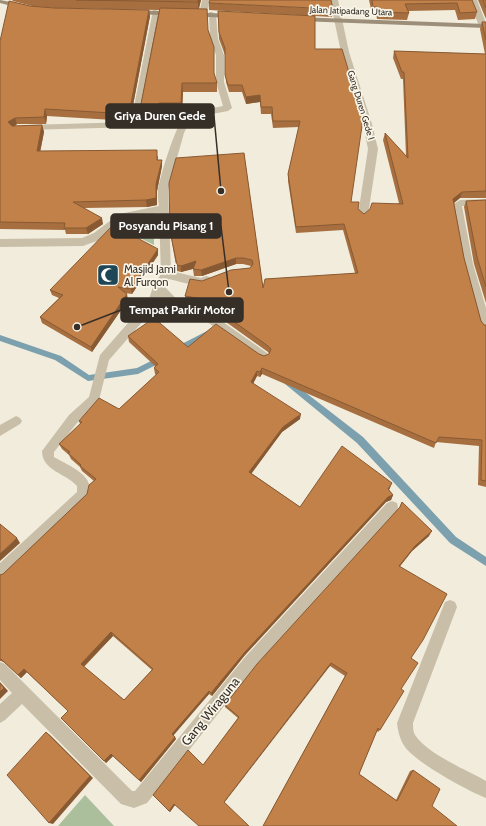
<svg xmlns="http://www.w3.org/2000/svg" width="486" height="826" viewBox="0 0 486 826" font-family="Cabin,sans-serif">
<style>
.green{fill:#acbf9c}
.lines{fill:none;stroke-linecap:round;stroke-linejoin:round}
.stream{fill:#7ca0ad;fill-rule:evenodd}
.lane{fill:#c9bea8;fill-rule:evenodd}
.street{fill:#c9bea8;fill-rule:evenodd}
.secondary{fill:#9c8e79;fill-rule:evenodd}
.wall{fill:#a76f3f;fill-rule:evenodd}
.shaded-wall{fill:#885a33}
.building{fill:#c28149;stroke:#885a33;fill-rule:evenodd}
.labels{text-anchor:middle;stroke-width:3.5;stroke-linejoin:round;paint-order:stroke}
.far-street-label{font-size:9px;fill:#362f28;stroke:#f9f5e8}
.poi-label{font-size:11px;fill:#362f28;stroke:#f9f5e8;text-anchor:start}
.near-street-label{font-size:13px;fill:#362f28;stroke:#f9f5e8}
.leader{fill:none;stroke:#362f28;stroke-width:1.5}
.callout-dot{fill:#362f28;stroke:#f9f5e8;stroke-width:1.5}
.callout{fill:#362f28;stroke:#362f28;stroke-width:1.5}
.callout-label{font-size:12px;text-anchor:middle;font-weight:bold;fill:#fff}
</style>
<rect width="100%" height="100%" fill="#f1ecdc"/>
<!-- green -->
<path class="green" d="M154 213V245L128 232 130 216Z
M85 795 114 826H58Z"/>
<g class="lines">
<!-- stream -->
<path class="stream" d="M207 331 211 334 210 336 180 352H174L173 350 174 348Z
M0 335 61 356 89 375 137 368 161 356 165 359 164 361 138 374 88 381 55 360 0 341Z
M288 379 363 437 456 537 486 557V566L450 543 357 443 285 384 284 382 285 380Z"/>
<!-- lane -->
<path class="lane" d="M16 416 20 418 22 421 20 424 0 436V425Z"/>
<!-- street -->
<path class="street" d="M202 0H210L207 14 203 16 199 14Z
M330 0H338L349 52 372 124 378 149 368 215 363 219 358 215 368 149 363 124 341 52Z
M469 0H477L486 23V28H483L479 26Z
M153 10H156L160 12 138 127 24 130 22 128 24 126 27 125 131 122Z
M209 12H212L216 14 218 39 224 55V82L232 108 228 111 191 118 184 133 168 190 171 271 201 278 206 276 210 277 211 280C205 291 179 281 169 279L164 286 188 311 209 312 267 353 269 356 267 359 263 361 259 359 203 319 181 318 161 297 158 304 109 360 98 404 77 423 54 452V457C69 466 98 476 88 498L5 577 0 579V563L77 492V486C66 473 42 471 42 451L69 415 89 397 100 355 149 299 153 287 161 274 159 213 126 219 102 239 83 246 0 247V239L82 238 94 233 119 214 159 206C158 201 158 196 158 191 159 179 178 116 188 113L223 106 216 82V55L210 39Z
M486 199V205L462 206 473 264 486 308V331L482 330 480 327 463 264 452 205 460 200Z
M392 501 397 503 398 507 397 511 256 666 147 803 134 808 121 804 22 704 5 720 0 723V704L12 693 0 680V662L5 664 132 791H135L246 656 387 503Z
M450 600 455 602 457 607 413 723C413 727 413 732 415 735 429 755 465 769 486 781V798C466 790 417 763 405 747 400 740 398 731 397 723L443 607 445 602Z"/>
<!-- secondary -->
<path class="secondary" d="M0 0 26 5 27 7 26 9H23L0 3Z
M131 10 233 14 237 16 233 18 134 14 130 12Z
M296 17 486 24V28L299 21 295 19Z"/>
</g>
<!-- wall -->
<path class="wall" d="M12 0H201L199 9 208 30 214 47V74L217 83V92H183L182 111 160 112 159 124 140 123 139 114 159 10 55 8 32 6 13 1Z
M369 0H472L477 12 475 19 458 20 455 10 408 11 409 13 407 20 377 19 376 14H372Z
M478 0H486V19Z
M209 3 333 9 332 17 209 10Z
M30 6 150 16 130 121 47 116 46 124H17L15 126 42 125 44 132 40 151 158 156V160H162V166L157 191V205L147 207 84 208 103 224 88 234H66L65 230 0 229V41Z
M218 11 315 49 351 202 358 209 364 214 399 203 383 140 385 133 406 156 403 79H401L393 58 394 51 485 54 480 29 482 22H486V198H460L454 203 464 258 481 321 484 325H486V487L478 485 479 446 436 442 434 448 262 374 260 377 257 376 253 383 300 419 282 432 251 473 300 507 390 488 389 490 393 495 391 500 386 502 245 655 212 696 209 694 173 735 176 739 141 782 113 756 106 763 68 711 27 672 21 678 5 663 1 661H0V575L3 574 87 494 94 481 82 471 80 467 71 459 69 455 62 449 59 444 80 424 79 421 119 409 156 375 155 374 154 368 155 366 129 342 128 336 188 347 259 354 264 356 269 354 268 352 226 322V316L233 310 186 302 185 296 202 281 250 268 251 266 243 264H236L202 276H194L193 269 181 272 177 271 171 237 170 231 244 153 263 288 355 273 343 230 296 233 288 181V174L299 127 273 128 271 114H261L260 102 246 104 242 92H229L226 82 225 55 219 39ZM113 636 152 670 124 700 84 667Z
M486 200V303L474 264 464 207 466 201Z
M158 249V255L132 294 125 293 128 300 92 352 42 323 40 317 59 298 52 295 50 290Z
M402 502 429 536 412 551 400 566 411 658 401 689 380 730 378 732 377 731 359 774 396 800 410 771 413 770 432 806 263 826 345 676 330 666 175 805 170 812 169 811 238 718 225 707V705L399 508Z"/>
<!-- shaded-wall -->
<path class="shaded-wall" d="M198 0H201L198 10Z
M149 10 150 16 130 121 129 114Z
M182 83 183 92 182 111 181 103Z
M260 95V102L246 104V97Z
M159 103 160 112 159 124 158 115Z
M45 109 47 116 46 124 44 117Z
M15 118 17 124 10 129 8 122Z
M42 125 44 132 39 158 37 151Z
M162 160V166L157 191V205L147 207 146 200 156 184Z
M462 192 460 198 451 205 453 199Z
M102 218 103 224 88 234 86 228Z
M158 249V255L132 294 131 289Z
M236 258V264L202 276 201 270Z
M196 261V268L181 272V266Z
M127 294 128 300 92 352 91 347Z
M262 368V374L260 377V372Z
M257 371V376L251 388V382Z
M301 414 300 419 282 432 249 477V472L283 427Z
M392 483 390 488 386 494 388 489Z
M393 495 391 500 386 502 245 655 212 696 211 693 245 652 388 497Z
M432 531 429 536 412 551 397 570 399 566 415 546Z
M17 538 20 543 0 561V554Z
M111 632 113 636 83 667 81 664Z
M331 663 330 666 224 803V802Z
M24 669 27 672 21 678 18 675Z
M0 682 8 691 0 699Z
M209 691V694L173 736 172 734Z
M46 732 50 735 93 778 53 824 49 823Z
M175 737 176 739 141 782 139 780Z
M111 754 113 756 106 763 104 761Z
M174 804 175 805 170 812 169 811Z"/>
<!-- building -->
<path class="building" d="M76 0H198V2Z
M210 0H331L333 9 209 3Z
M372 0H472L477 12 460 13 457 3 405 4 409 13 378 12 377 7H373Z
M483 0H486V8Z
M9 1 30 6 54 8 149 10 129 114 45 109 44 117 15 118 8 122 12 126 42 125 37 151 157 150V160H162L156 184V198L146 200 73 202 102 218 86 228H64L65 223 0 222V41Z
M160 8 207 9 208 30 214 47V73L217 83H182L181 103H159L158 115 139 114Z
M218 11 315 16V49H342L363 119 351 202H359L358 209 364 214 370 209 372 203 403 204 385 133 408 158 404 72H402L394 51 486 54V191L462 192 453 199 464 258 481 321 484 325H486V481L481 480 482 440 439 437 436 443 262 368 260 372 257 371 251 382 301 414 283 427 249 472 300 507 342 446 392 483 388 489 393 495 388 497 245 652 211 693 209 691 172 734 175 737 139 780 111 754 104 761 61 718 68 711 24 669 18 675 2 660 0 659V575L3 574 87 494 89 485 96 479 80 466 81 465 68 453 70 452 59 444 82 422 79 421 99 398 119 409 159 372 154 368 158 364 128 336 154 318 188 347 216 324 259 354 264 356 269 354 271 349 268 346 226 316 239 305 185 296 190 279 202 281 231 270 250 268 253 264 252 260 243 258H236L201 270 193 269 196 261 181 266 177 265 170 231 169 183 176 158 244 153 263 288 265 279 358 273 344 224 296 227 288 174 300 121H273L272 107H261L260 95 246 97 242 85H228L225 75V48L219 32ZM111 632 153 669 124 700 81 664Z
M482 22H486V40Z
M486 200V287L477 257 466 201Z
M113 225 158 249 131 289 118 287 127 294 91 347 40 317 63 295 50 290Z
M402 502 432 531 415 546 399 566 447 594 423 640 411 658 418 663 401 689 404 691 380 730 378 728 359 774 397 801 413 770 440 789 432 806 457 826H263L347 673 331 663 224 802 249 826H199L174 804 169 811 153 795 188 750 203 765 239 717 225 705 257 664 400 507Z
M0 524 17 538 0 554Z
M0 683 4 688 0 692Z
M46 732 90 776 49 823 7 775Z"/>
<!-- icons -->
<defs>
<g id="mosque-square" transform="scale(1.15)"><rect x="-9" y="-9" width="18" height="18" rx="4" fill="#1f4656" stroke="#f9f5e8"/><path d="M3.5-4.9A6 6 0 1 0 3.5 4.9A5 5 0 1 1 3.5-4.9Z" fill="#fff"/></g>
</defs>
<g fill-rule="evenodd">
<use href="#mosque-square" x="108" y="275"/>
</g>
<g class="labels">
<!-- far-street labels -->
<g class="far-street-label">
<text transform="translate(351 11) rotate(2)" y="3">Jalan Jatipadang Utara</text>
<text transform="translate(361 105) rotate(73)" y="3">Gang Duren Gede I</text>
</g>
<!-- poi labels -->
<g class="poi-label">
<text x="124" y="273">Masjid Jami<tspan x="124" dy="13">Al Furqon</tspan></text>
</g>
<!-- near-street labels -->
<g class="near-street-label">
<text transform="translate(210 711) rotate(-51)" y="5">Gang Wiraguna</text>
</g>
</g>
<!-- callouts -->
<path class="leader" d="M221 191L214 116M229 292L221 226M77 327L121 310"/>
<g class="callout-dot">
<circle cx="221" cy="191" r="4"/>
<circle cx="229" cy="292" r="4"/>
<circle cx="77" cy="327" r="4"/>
</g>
<g class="callout">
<rect x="106" y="104" width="108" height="24" rx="4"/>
<rect x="111" y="214" width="110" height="24" rx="4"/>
<rect x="121" y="298" width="122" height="24" rx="4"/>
</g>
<g class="callout-label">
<text x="160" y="120">Griya Duren Gede</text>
<text x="166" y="230">Posyandu Pisang 1</text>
<text x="182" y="314">Tempat Parkir Motor</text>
</g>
</svg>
